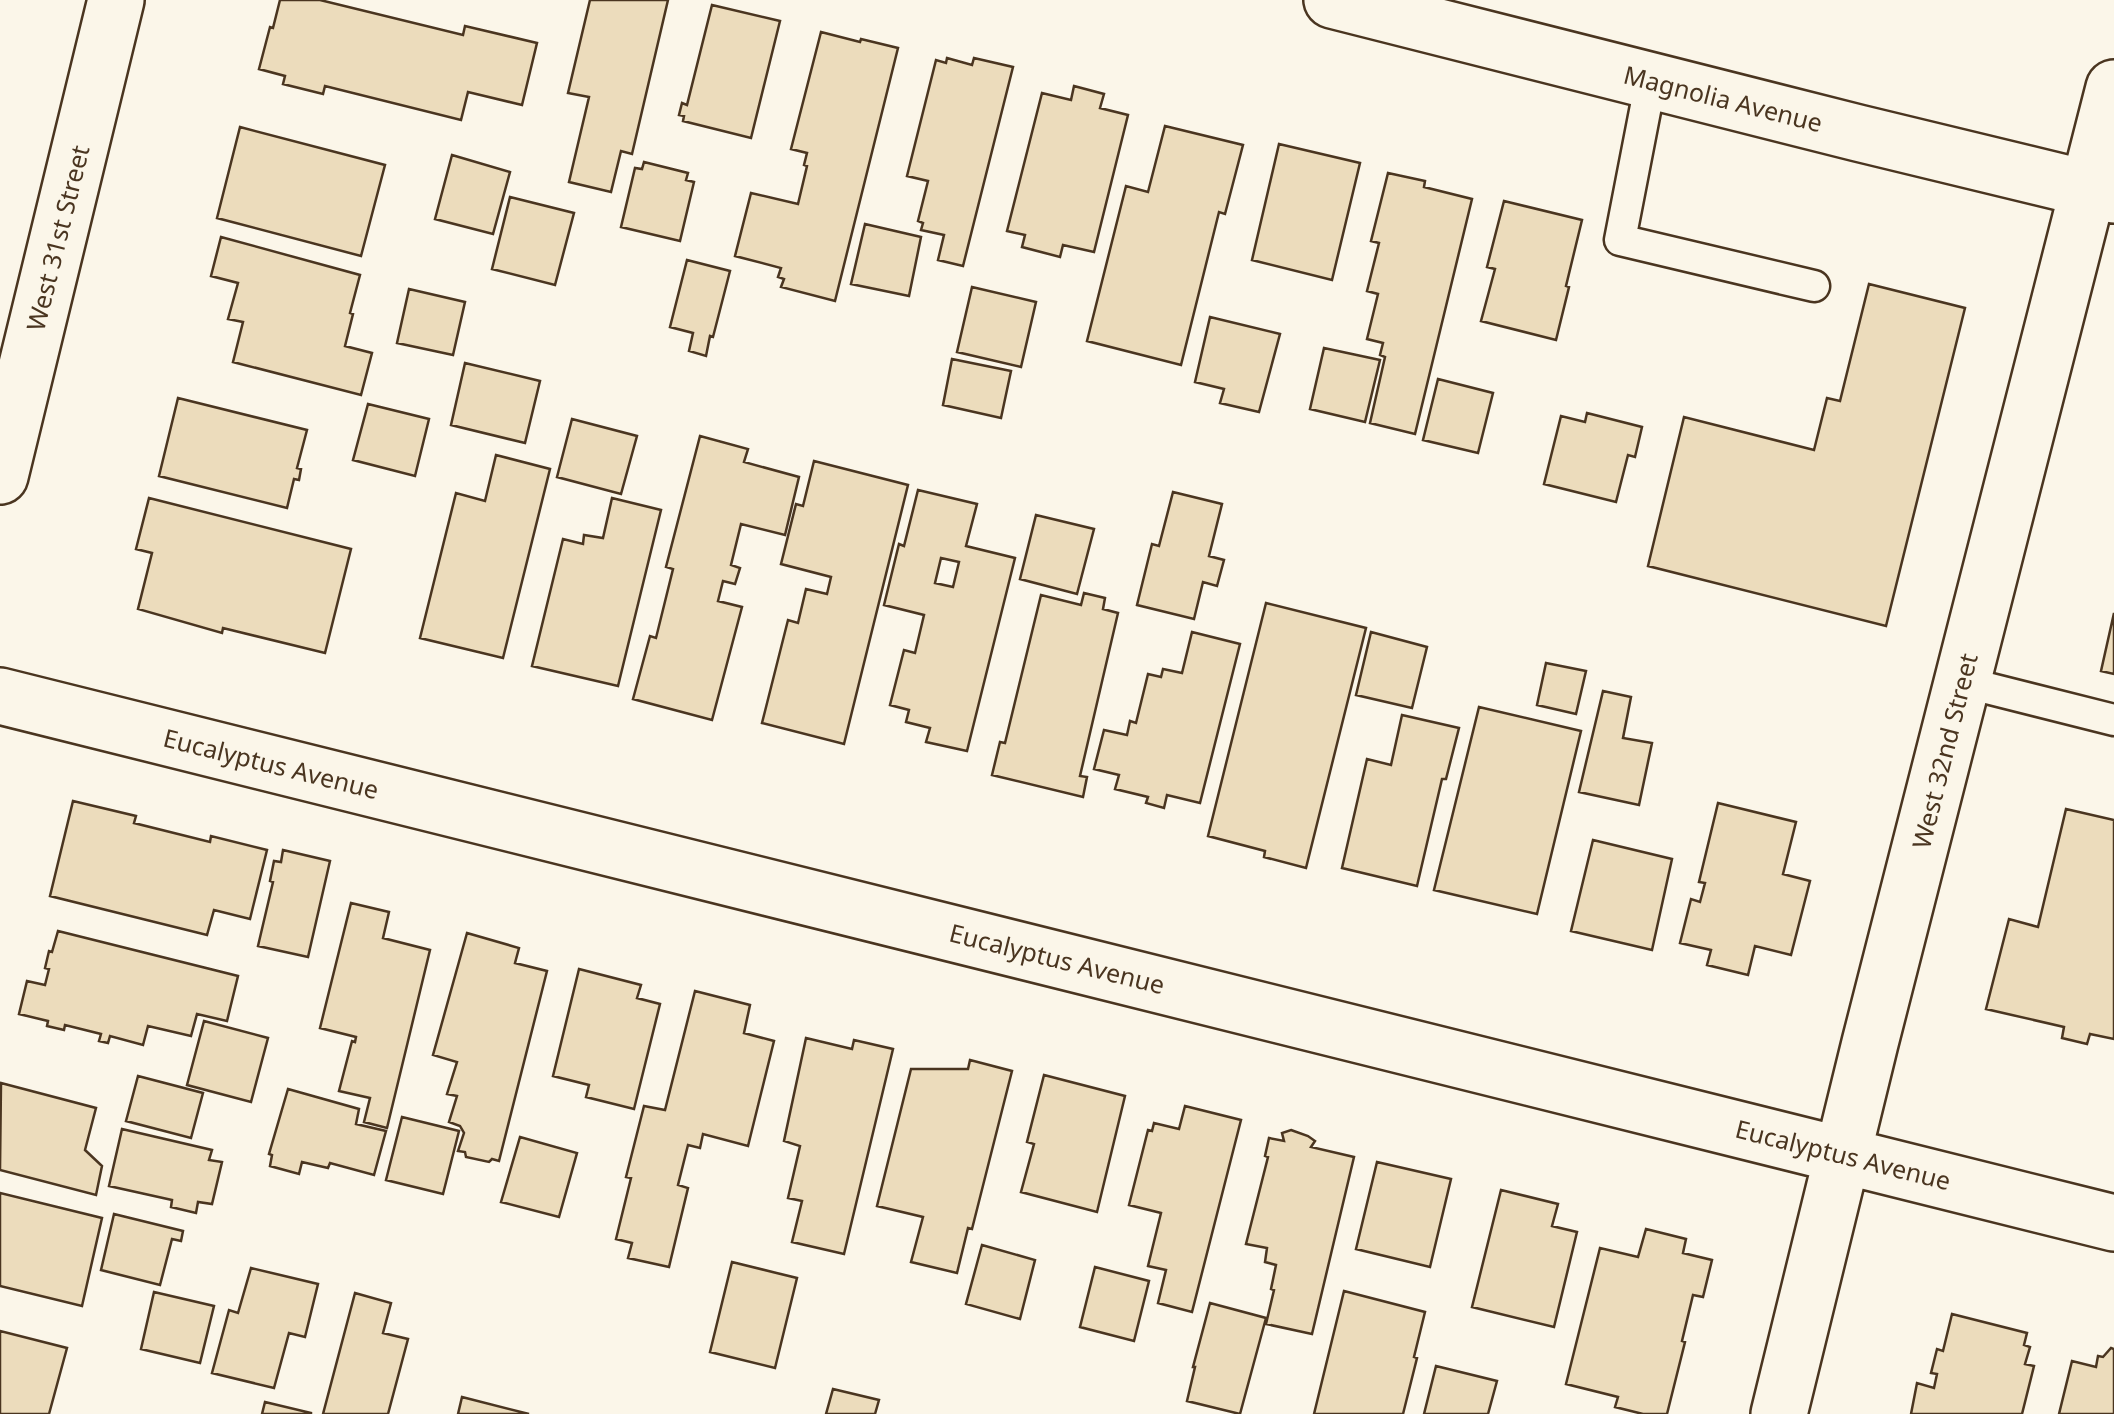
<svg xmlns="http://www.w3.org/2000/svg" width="2114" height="1414" viewBox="0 0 2114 1414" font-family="'Noto Sans',sans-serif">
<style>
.building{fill:#ecdcbc;stroke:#4a3520;stroke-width:2.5;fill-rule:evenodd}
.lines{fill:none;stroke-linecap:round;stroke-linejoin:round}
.service-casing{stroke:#4a3520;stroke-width:35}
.minor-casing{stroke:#4a3520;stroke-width:60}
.tertiary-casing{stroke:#4a3520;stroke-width:60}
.service{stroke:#fbf6e9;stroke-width:30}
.minor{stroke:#fbf6e9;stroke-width:55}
.tertiary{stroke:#fbf6e9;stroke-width:55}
.labels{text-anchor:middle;stroke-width:8;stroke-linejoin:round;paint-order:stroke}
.street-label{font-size:25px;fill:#4a3520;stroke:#fbf6e9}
</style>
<rect width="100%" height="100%" fill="#fbf6e9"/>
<!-- building -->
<path class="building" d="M280 0H320L463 35 465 26 537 43 522 105 468 92 461 120 325 86 323 94 283 84 285 76 259 69 270 27 273 28Z
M590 0H668L632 154 621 151 611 192 569 182 589 97 568 93Z
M712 5 780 21 751 138 683 121 684 116 679 115 682 103 687 105Z
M821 32 860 42 861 39 898 48 835 301 781 287 784 279 778 277 781 268 735 256 751 193 798 204 807 166 804 165 807 153 791 149Z
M947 58 972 65 974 58 1013 67 963 266 938 260 944 235 921 230 923 223 918 221 928 181 907 176 936 60 946 63Z
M1074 86 1104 94 1100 108 1128 115 1094 252 1063 245 1060 257 1022 247 1025 235 1007 231 1042 93 1071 100Z
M1165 126 1243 145 1225 214 1219 212 1181 365 1087 341 1126 186 1148 192Z
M240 127 385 165 361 256 217 218Z
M1279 144 1360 163 1332 280 1252 260Z
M452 155 510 172 493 234 435 219Z
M644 162 688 173 686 180 694 182 680 241 621 227 635 168 642 169Z
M1388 173 1425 181 1424 187 1472 199 1415 434 1370 423 1385 357 1380 355 1383 343 1367 339 1378 294 1367 291 1379 243 1371 241Z
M510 197 574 213 555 285 492 269Z
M1504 201 1582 220 1566 286 1569 287 1556 340 1481 321 1495 269 1487 267Z
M865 224 921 237 909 296 851 284Z
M221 237 360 275 350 313 353 314 345 346 372 353 361 395 233 362 243 322 228 319 238 283 211 276Z
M687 260 730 271 713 337 710 336 706 356 689 351 693 333 670 327Z
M1869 284 1965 308 1886 626 1648 566 1684 417 1814 450 1827 398 1840 401Z
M972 287 1036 302 1021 367 957 352Z
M409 289 465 302 453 355 397 343Z
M1210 317 1280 334 1259 412 1220 403 1224 389 1195 382Z
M1324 348 1380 360 1365 422 1310 409Z
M952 359 1011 371 1001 418 943 405Z
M465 363 540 381 525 443 451 425Z
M1438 379 1493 393 1478 453 1423 440Z
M178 398 307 430 297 468 301 469 299 480 294 479 287 508 159 476Z
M368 404 429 419 415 476 353 460Z
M1587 413 1642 427 1635 457 1628 455 1616 502 1544 484 1561 416 1585 422Z
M572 419 637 436 621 494 557 477Z
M700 436 748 449 744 462 799 477 785 535 741 524 731 565 740 568 735 584 723 581 718 601 742 607 712 720 633 699 650 636 656 638 673 569 666 567Z
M496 455 550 469 503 658 420 638 456 493 485 501Z
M814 461 908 485 844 744 762 723 788 620 798 623 806 589 827 594 831 577 781 564 796 504 803 506Z
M918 490 977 504 966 546 1015 558 967 751 926 742 930 728 906 722 909 710 890 705 904 650 915 653 924 615 884 605 899 544 904 546ZM941 558 959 562 953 587 935 583Z
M1173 492 1222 504 1209 556 1224 560 1217 586 1203 582 1194 619 1137 605 1152 544 1159 546Z
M149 498 351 549 325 653 223 628 222 633 138 609 152 553 136 549Z
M612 498 661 510 618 686 532 666 563 539 583 544 584 535 603 538Z
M1036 515 1094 529 1077 594 1020 579Z
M1084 593 1105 598 1103 609 1118 613 1080 776 1087 777 1083 797 992 775 1000 742 1005 743 1041 595 1081 605Z
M1266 603 1366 628 1306 868 1264 857 1265 851 1208 836Z
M2114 613V674L2101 671Z
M1192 632 1240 644 1200 803 1167 795 1164 808 1146 803 1148 797 1115 789 1119 775 1094 769 1104 730 1127 735 1130 721 1136 723 1148 674 1161 677 1163 669 1182 673Z
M1371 632 1427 647 1412 708 1356 695Z
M1546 663 1586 671 1576 714 1537 705Z
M1603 691 1631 697 1623 738 1652 743 1639 805 1579 792Z
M1479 707 1581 731 1537 914 1434 890Z
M1402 715 1459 728 1446 779H1442L1417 886 1342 868 1367 759 1391 765Z
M73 801 136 816 134 823 210 842 211 836 267 850 250 919 214 910 207 935 50 896Z
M1718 803 1796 822 1783 874 1810 881 1791 955 1755 946 1748 975 1707 965 1711 950 1680 943 1691 899 1700 902 1705 883 1699 882Z
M2066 809 2114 820V1039L2090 1034 2087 1044 2062 1038 2064 1027 1986 1009 2009 919 2038 927Z
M1593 840 1672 859 1652 950 1571 931Z
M283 850 330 861 308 957 258 946 273 882 270 881 274 861 281 862Z
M351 903 389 912 383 938 430 950 387 1128 364 1122 370 1098 339 1091 352 1041 355 1042 356 1037 320 1028Z
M58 931 238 976 227 1021 197 1014 191 1036 148 1026 143 1045 110 1036 108 1043 99 1041 101 1034 65 1025 64 1030 47 1026 48 1021 19 1014 27 981 45 985 49 969 45 968 49 951 52 952Z
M467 933 519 948 515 963 547 971 499 1161 492 1159 489 1162 466 1157 465 1152 458 1151 464 1133 460 1126 449 1122 457 1096 447 1094 457 1062 433 1055Z
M579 969 641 985 637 998 660 1004 634 1109 586 1097 589 1085 553 1076Z
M695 991 750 1005 744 1033 774 1041 748 1146 703 1134 700 1148 688 1145 678 1185 688 1188 669 1267 628 1258 632 1243 616 1239 631 1178 626 1177 644 1106 665 1110Z
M204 1021 268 1038 251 1102 187 1085Z
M806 1038 852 1049 854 1040 893 1049 844 1254 792 1242 802 1201 788 1198 800 1146 784 1141Z
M970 1060 1012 1071 972 1229 968 1228 957 1273 911 1262 923 1217 877 1206 911 1069H968Z
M1044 1075 1125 1096 1097 1212 1021 1192 1034 1144 1027 1142Z
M138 1076 203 1093 191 1138 126 1121Z
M1 1083 96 1108 85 1150 102 1166 96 1195 0 1170Z
M288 1089 359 1109 356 1124 386 1131 374 1175 330 1163 328 1168 302 1162 299 1174 270 1166 272 1155 269 1154Z
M1185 1106 1241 1120 1192 1312 1158 1303 1166 1270 1148 1266 1161 1213 1129 1205 1148 1130 1152 1131 1154 1123 1179 1129Z
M402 1117 459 1131 443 1194 386 1180Z
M122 1129 212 1150 209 1160 222 1162 212 1204 198 1202 196 1213 171 1207 172 1200 109 1186Z
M1291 1130 1308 1136 1315 1141 1311 1147 1354 1157 1312 1334 1266 1324 1274 1290 1271 1289 1276 1265 1265 1262 1267 1248 1246 1244 1268 1157 1265 1156 1269 1138 1284 1141 1282 1133Z
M520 1137 577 1153 559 1217 501 1202Z
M1377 1162 1451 1179 1430 1267 1356 1249Z
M1501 1190 1558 1204 1552 1226 1577 1232 1554 1327 1472 1307Z
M0 1193 102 1218 82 1306 0 1286Z
M114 1214 183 1231 181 1241 172 1239 160 1285 101 1270Z
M1646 1229 1686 1239 1683 1253 1712 1260 1703 1297 1693 1295 1682 1341 1685 1342 1667 1414H1643L1615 1407 1618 1397 1566 1384 1600 1248 1638 1257Z
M982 1245 1035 1260 1020 1319 966 1304Z
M732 1262 797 1278 775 1368 710 1352Z
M1095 1267 1149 1281 1134 1341 1080 1327Z
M251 1268 318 1284 305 1337 289 1333 274 1388 212 1373 229 1310 238 1313Z
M1344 1291 1425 1312 1414 1357 1417 1358 1403 1414H1314Z
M154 1292 214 1306 200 1363 141 1349Z
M355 1293 391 1303 383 1333 408 1339 388 1414H323Z
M1210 1303 1266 1318 1240 1414 1187 1401 1195 1367H1193Z
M1952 1314 2027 1333 2024 1345 2030 1347 2025 1364 2034 1366 2022 1414H1911L1917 1383 1934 1388 1937 1374 1931 1373 1937 1349 1943 1351Z
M0 1331 67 1348 49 1414H0Z
M2111 1348 2114 1349V1414H2059L2072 1361 2096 1367 2098 1356 2103 1357Z
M1436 1366 1497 1381 1488 1414H1424Z
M833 1389 879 1400 875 1414H826Z
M462 1397 529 1414H458Z
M265 1402 311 1413V1414H262Z"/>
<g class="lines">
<!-- service casing -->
<g class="service-casing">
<path id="service" d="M1651 80 1620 240 1814 286
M1963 682 2114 720"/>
</g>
<!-- minor casing -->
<g class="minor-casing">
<path id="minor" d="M0 476 116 0
M0 696 2114 1223
M1779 1414 1870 1043 2114 88"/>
</g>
<!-- tertiary casing -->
<g class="tertiary-casing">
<path id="tertiary" d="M1332 0 1858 133 2114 195"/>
</g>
<!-- service -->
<use href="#service" class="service"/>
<!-- minor -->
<use href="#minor" class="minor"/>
<!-- tertiary -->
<use href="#tertiary" class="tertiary"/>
</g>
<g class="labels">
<!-- street labels -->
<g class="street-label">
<text transform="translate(1723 99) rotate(14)" y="9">Magnolia Avenue</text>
<text transform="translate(58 238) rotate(-76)" y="9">West 31st Street</text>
<text transform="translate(1945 751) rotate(-76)" y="9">West 32nd Street</text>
<text transform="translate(271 764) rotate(14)" y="9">Eucalyptus Avenue</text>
<text transform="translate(1057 959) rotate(14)" y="9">Eucalyptus Avenue</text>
<text transform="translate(1843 1155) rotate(14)" y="9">Eucalyptus Avenue</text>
</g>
</g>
</svg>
